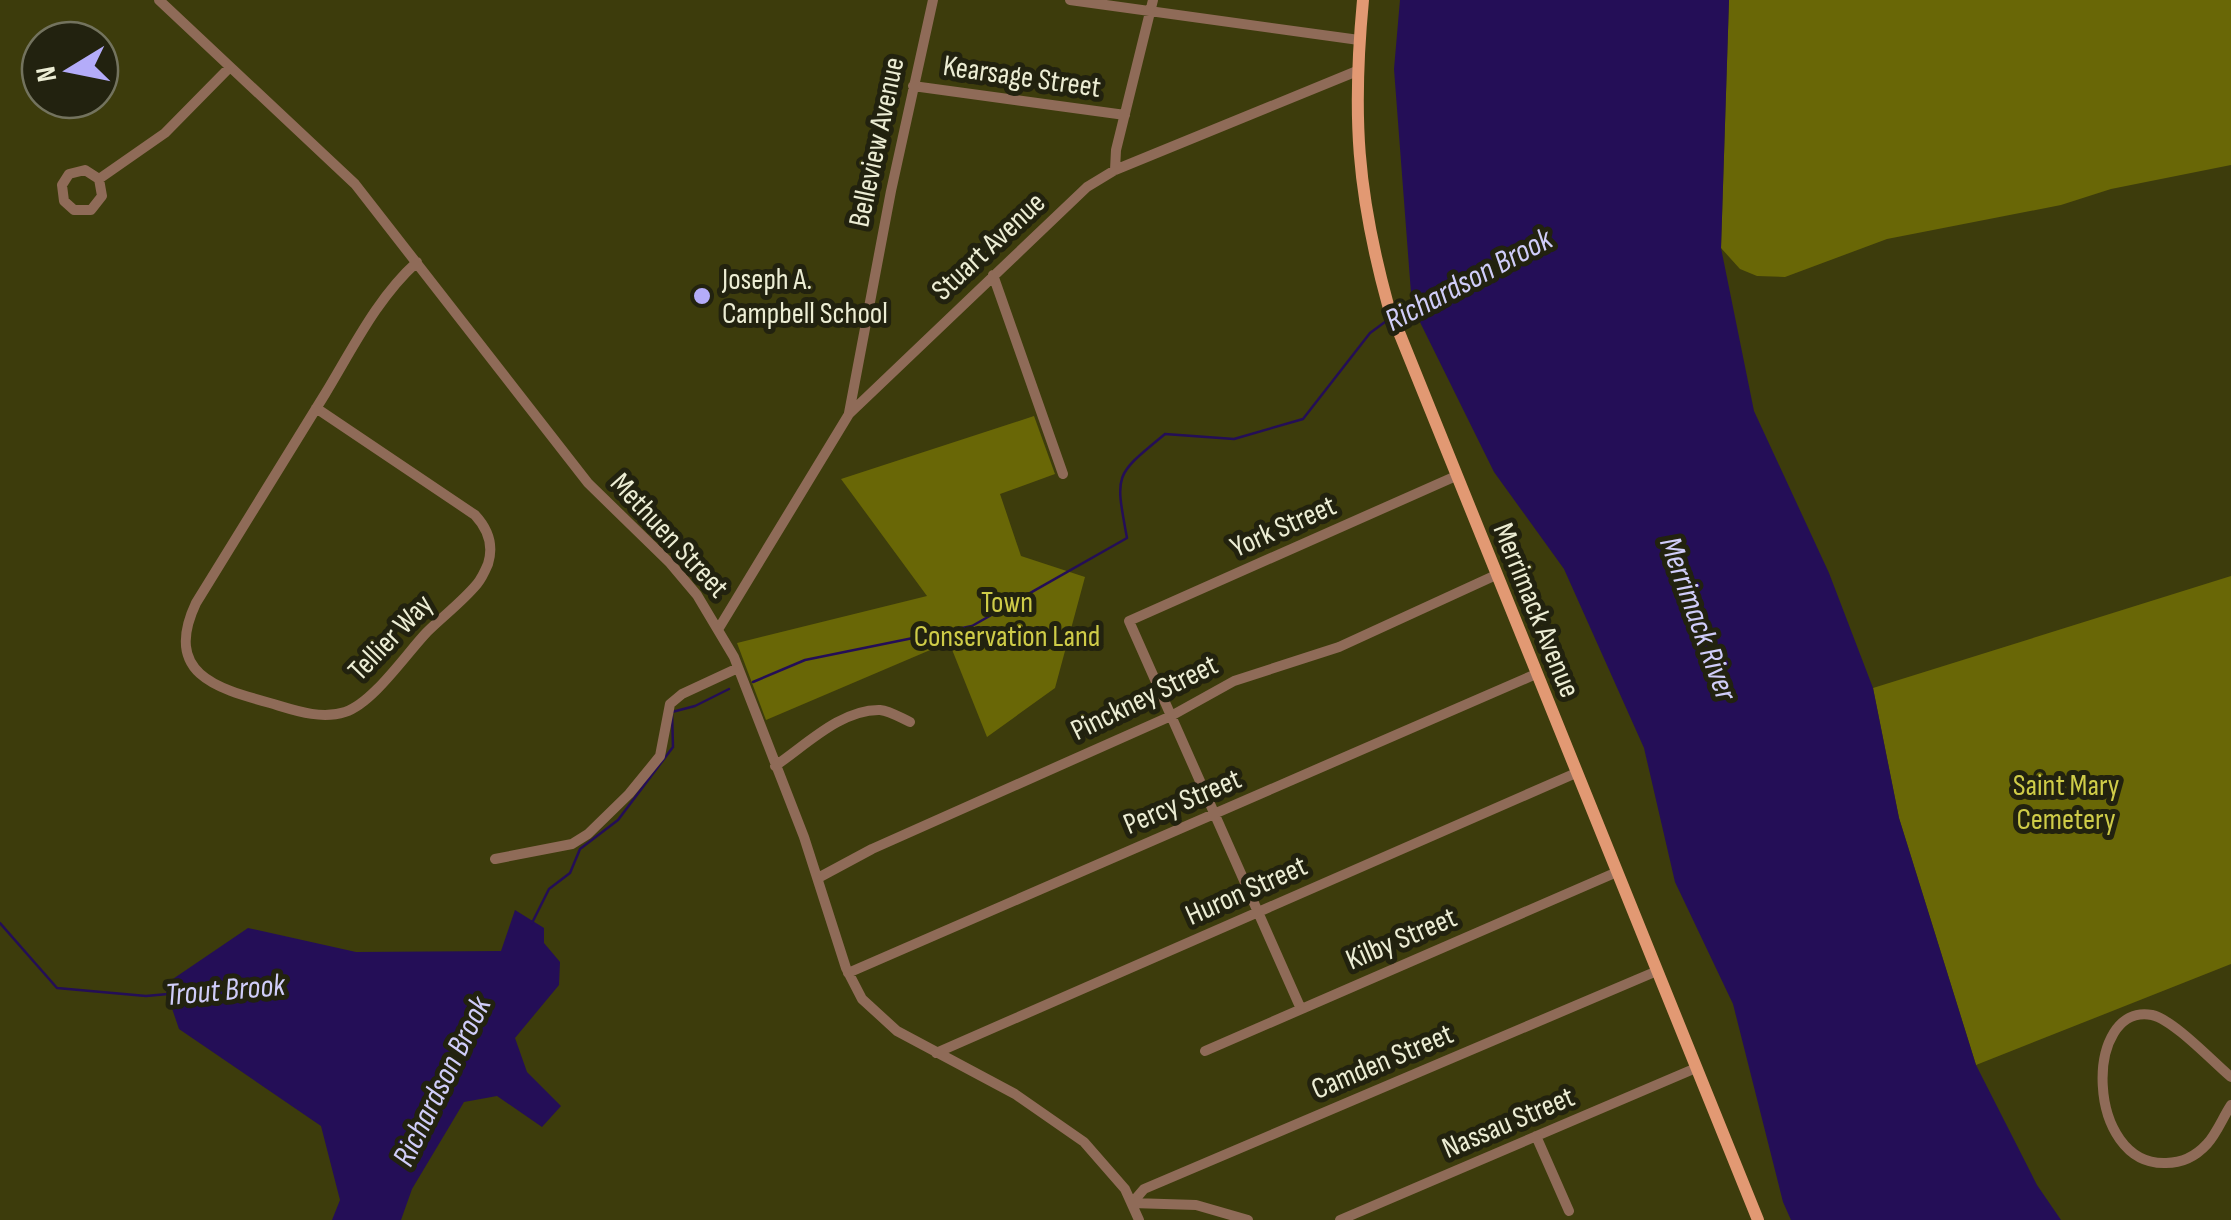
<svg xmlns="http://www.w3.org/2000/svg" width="2231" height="1220" viewBox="0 0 2231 1220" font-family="'Sofia Sans Condensed',sans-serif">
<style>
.green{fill:#696706}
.water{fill:#240e57}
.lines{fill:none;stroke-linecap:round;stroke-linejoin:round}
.stream{stroke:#240e57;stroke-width:2.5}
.minor{stroke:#8f6b58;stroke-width:10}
.major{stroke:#e29973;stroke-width:12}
.poi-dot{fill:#b4acf9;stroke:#22220f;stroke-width:4}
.labels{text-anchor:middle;stroke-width:10;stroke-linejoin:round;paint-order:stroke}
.street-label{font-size:30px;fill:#ecedd4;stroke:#22220f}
.poi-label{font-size:30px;fill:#ecedd4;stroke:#22220f;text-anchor:start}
.park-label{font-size:30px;fill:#cfcc48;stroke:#22220f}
.water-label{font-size:32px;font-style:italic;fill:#d0cdf9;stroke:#22220f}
</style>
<rect width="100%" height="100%" fill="#3d3c0c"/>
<!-- green -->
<path class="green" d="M1729 0H2231V165L2111 189 2061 205 1887 239 1785 277 1757 276 1740 269 1721 248Z
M1034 416 1055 474 1000 494 1021 556 1085 577 1055 688 987 737 949 642 766 720 737 643 927 596 841 479Z
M2231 576V964L1976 1065 1899 818 1873 688Z"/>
<!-- water -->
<path class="water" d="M1400 0H1729L1721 248 1754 411 1829 573 1873 688 1899 818 1976 1065 2037 1185 2061 1220H1791L1783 1202 1733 1004 1675 882 1644 748 1564 569 1494 472 1412 306 1394 69Z
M515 910 544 928V943L560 962 559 985 515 1038 527 1072 561 1106 542 1127 497 1096 464 1102 412 1189 401 1220H332L340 1200 321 1126 179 1029 164 985 248 928 356 952 501 951Z"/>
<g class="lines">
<!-- stream -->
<path class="stream" d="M1395 314 1414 302
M753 682 805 660 972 626 1127 538C1115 473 1114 476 1165 434L1234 439 1303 419 1370 333 1389 319
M0 923 57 988 146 996 168 994
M532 923 549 889 570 873 580 849 618 820 673 747 672 712 695 706 729 689"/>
<!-- minor -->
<path class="minor" d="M159 0 355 184 588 483 670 563 697 595 734 657 804 837 846 968 862 999 897 1031 1015 1094 1084 1142 1125 1189 1139 1220
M1070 0 1359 40
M913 86 1125 115
M1115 170 1116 150 1153 0
M99 179 102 196 91 210H74L64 201 62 185 69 174 85 170 99 179 165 133 229 68
M993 275 1063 474
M316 408 475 515C488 529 494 545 488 564 485 571 482 578 477 584 462 602 443 616 427 632 406 654 373 703 345 712 320 720 294 710 270 703 215 688 163 673 196 603 239 533 282 464 325 394 353 348 377 298 417 262
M849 413 891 191 933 0
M719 628 849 414 1087 187 1115 170 1357 71
M775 766C805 746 841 709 880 710 890 711 901 718 910 722
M495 859 572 844 588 834 629 794 660 756 670 704 682 694 738 668
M818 878 872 849 1171 716 1234 681 1339 647 1496 575
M848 973 1536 674
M1301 1009 1129 621 1456 476
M1205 1051 1617 872
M936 1053 1576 773
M2231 1077C2213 1062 2174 1020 2152 1015 2083 1002 2085 1166 2166 1163 2182 1163 2196 1156 2207 1144 2217 1133 2223 1117 2231 1105
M1536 1136 1569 1211
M1132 1203 1144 1189 1657 971
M1132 1203 1196 1205 1248 1220
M1340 1220 1696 1068"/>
<!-- major -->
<path class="major" d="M1363 0C1352 116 1357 192 1388 305L1758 1220"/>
</g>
<!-- markers -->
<circle class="poi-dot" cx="702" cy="296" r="10"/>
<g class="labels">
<!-- street labels -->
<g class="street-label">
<text transform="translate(1022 76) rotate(8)" y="10">Kearsage Street</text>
<text transform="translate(876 142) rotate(-78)" y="10">Belleview Avenue</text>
<text transform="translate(988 246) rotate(-43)" y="10">Stuart Avenue</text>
<text transform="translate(1283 526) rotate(-24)" y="10">York Street</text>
<text transform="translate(670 535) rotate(47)" y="10">Methuen Street</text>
<text transform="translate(1537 610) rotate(68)" y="10">Merrimack Avenue</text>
<text transform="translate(390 637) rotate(-46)" y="10">Tellier Way</text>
<text transform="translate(1144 697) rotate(-26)" y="10">Pinckney Street</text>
<text transform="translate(1182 801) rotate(-23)" y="10">Percy Street</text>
<text transform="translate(1246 890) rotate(-24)" y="10">Huron Street</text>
<text transform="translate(1401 938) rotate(-23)" y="10">Kilby Street</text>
<text transform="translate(1382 1061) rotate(-23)" y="10">Camden Street</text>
<text transform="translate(1508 1122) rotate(-23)" y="10">Nassau Street</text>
</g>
<!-- poi labels -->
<g class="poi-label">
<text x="722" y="289">Joseph A.<tspan x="722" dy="34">Campbell School</tspan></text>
</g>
<!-- park labels -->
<g class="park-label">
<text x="1007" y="612">Town<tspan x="1007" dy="34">Conservation Land</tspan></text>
<text x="2066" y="795">Saint Mary<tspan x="2066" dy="34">Cemetery</tspan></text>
</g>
<!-- water labels -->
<g class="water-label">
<text transform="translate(1468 279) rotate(-28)" y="11">Richardson Brook</text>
<text transform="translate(1699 618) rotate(70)" y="11">Merrimack River</text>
<text transform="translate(225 989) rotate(-5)" y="11">Trout Brook</text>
<text transform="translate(441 1081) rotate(-64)" y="11">Richardson Brook</text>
</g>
</g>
<!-- north arrow -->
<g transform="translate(70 70) rotate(260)"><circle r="48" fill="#22220f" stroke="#73735e" stroke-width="2.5"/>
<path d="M0-8L18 38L0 25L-18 38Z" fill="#b4acf9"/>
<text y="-15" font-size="28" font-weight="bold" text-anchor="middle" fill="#ecedd4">N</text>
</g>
</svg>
